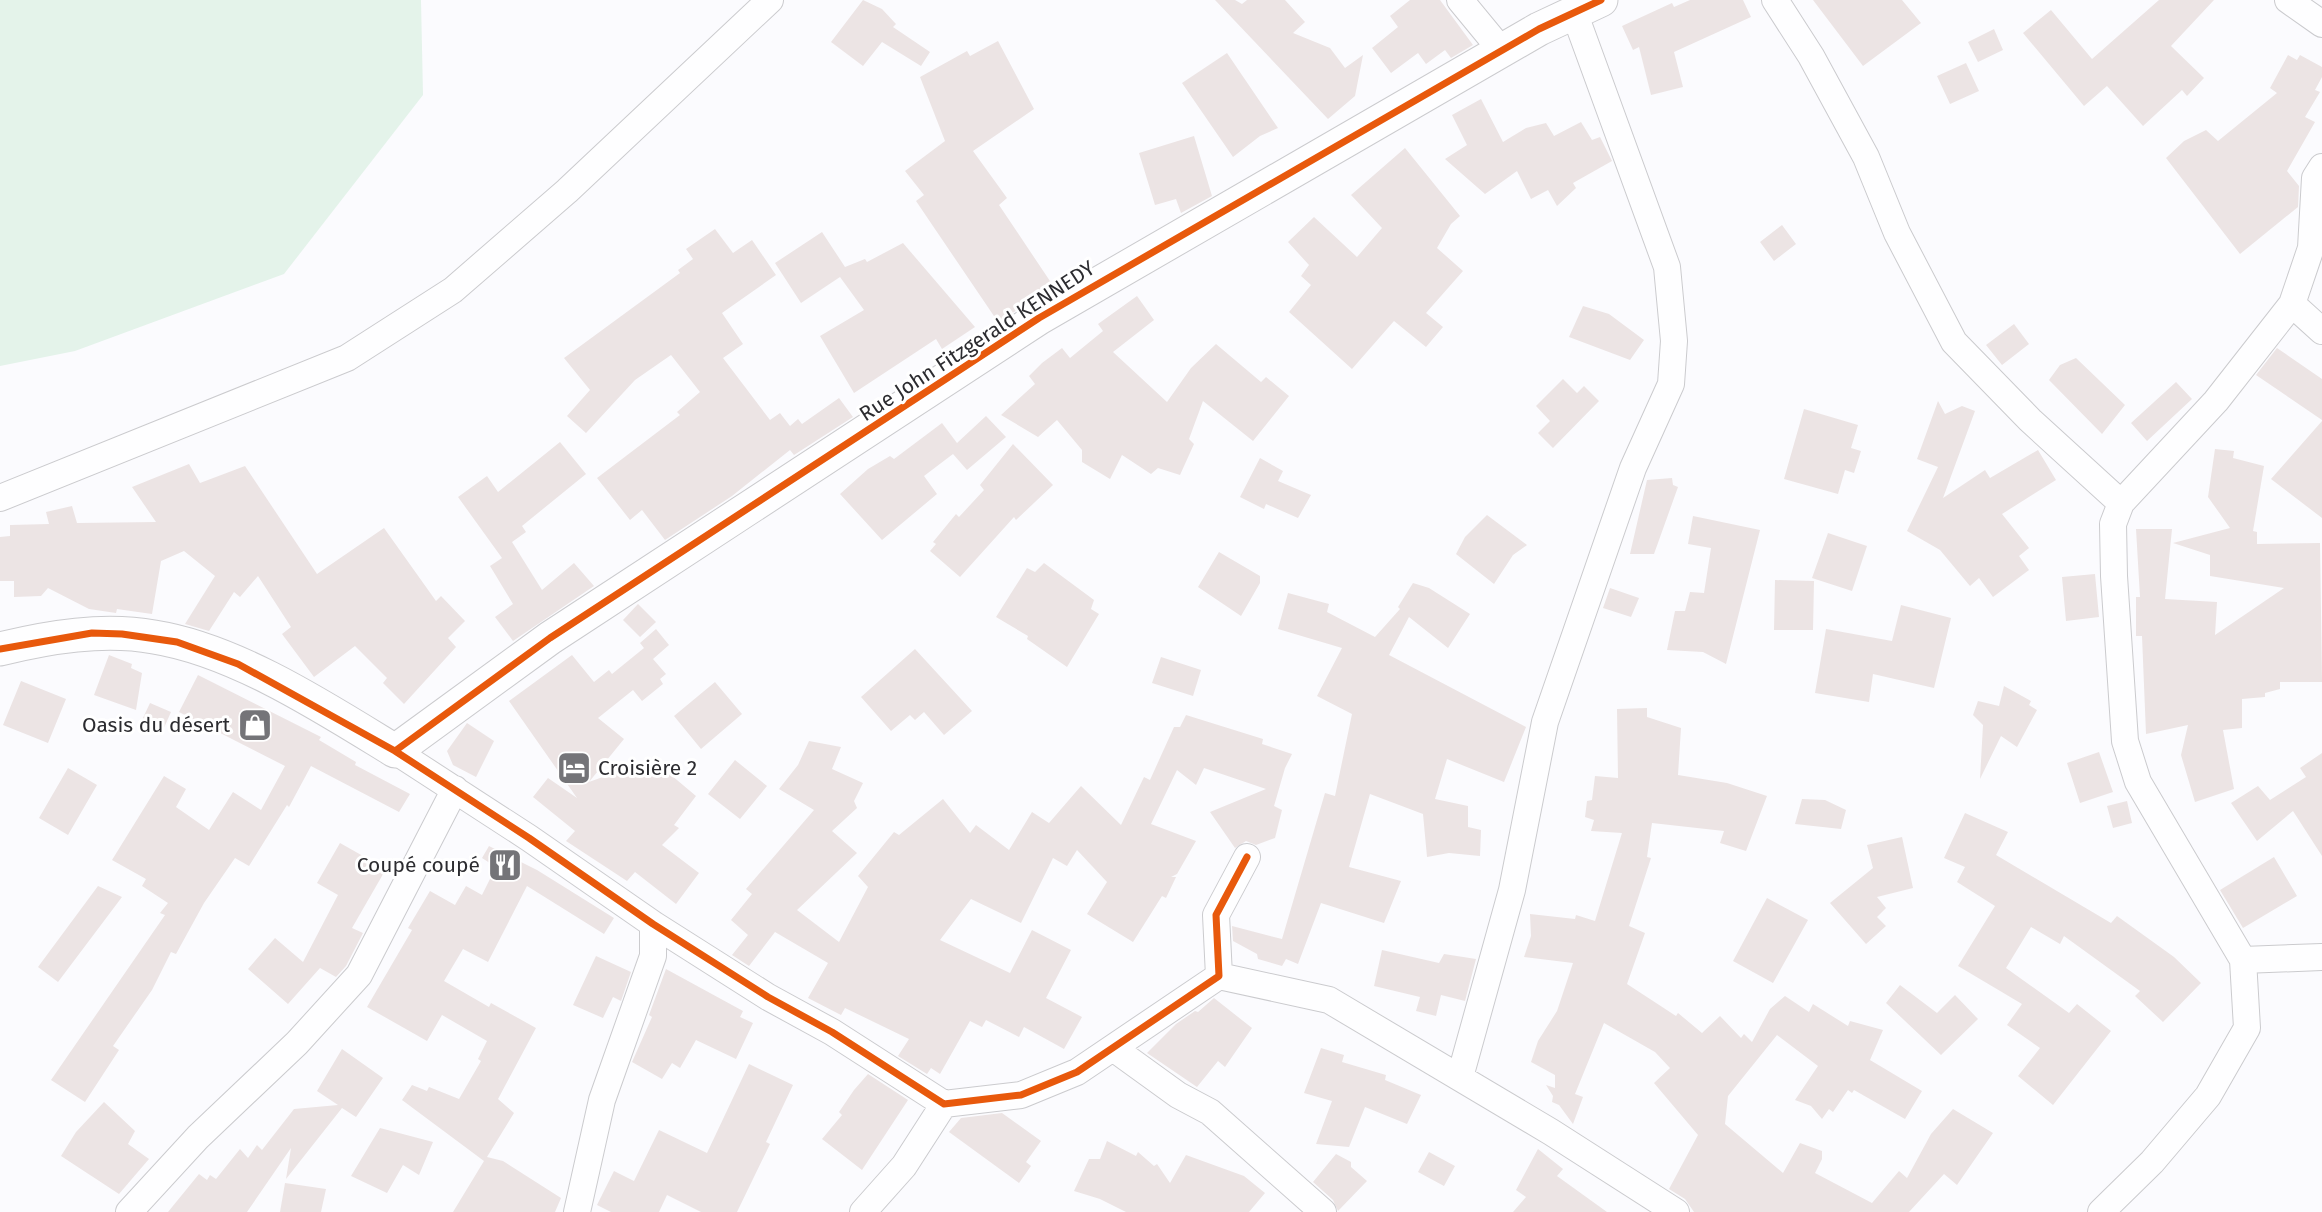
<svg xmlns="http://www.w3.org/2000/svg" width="2322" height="1212" viewBox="0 0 2322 1212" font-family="'Fira Sans',sans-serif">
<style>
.green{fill:#e4f3ea}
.building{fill:#ece4e4}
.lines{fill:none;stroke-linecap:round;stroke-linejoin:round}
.minor-casing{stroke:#cbcbce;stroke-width:28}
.tertiary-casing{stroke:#cbcbce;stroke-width:35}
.minor{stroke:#fefeff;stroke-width:26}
.tertiary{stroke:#fefeff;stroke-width:33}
.cycleway-casing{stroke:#fff;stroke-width:11}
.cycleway{stroke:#e8590c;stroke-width:7}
.labels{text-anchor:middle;stroke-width:6;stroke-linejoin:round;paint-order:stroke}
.street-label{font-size:21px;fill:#2c2c30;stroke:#fff}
.poi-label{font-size:21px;fill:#2c2c30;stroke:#fff;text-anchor:end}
</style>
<rect width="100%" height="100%" fill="#fbfbfe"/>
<!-- green -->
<path class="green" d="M0 0H421L423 95 284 274 75 351 0 366Z"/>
<!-- building -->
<path class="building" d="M863 0 882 9 896 24 893 27 930 52 921 66 882 42 863 66 831 42Z
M1215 0H1235L1242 4 1247 0H1285L1305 22 1293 33 1330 48 1345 68 1363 55 1355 96 1328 119Z
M1410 0H1440L1473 45 1451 58 1445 50 1426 64 1418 53 1391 73 1372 48 1398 27 1390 16Z
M1690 0H1743L1751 17 1674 52 1683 87 1651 95 1639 47 1633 50 1622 26 1672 3 1674 7Z
M1813 0H1902L1921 23 1863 66Z
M2159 0H2214L2171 46 2204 78 2187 96 2182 90 2143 126 2107 86 2084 106 2023 33 2051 10 2092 59Z
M1994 29 2003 50 1978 62 1968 42Z
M998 41 1034 109 973 151 1007 198 999 205 1054 287 998 322 916 201 924 195 905 171 945 141 920 77 967 51 970 56Z
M1227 53 1278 128 1260 136 1233 157 1182 83Z
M2288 55 2297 60 2300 55 2322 67V77L2315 90 2320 92 2305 117 2315 122 2287 171 2299 186 2298 207 2240 254 2166 158 2184 141 2206 130 2218 141 2277 93 2270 88Z
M1966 63 1979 91 1950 104 1937 76Z
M1481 99 1503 142 1526 128 1546 123 1554 136 1581 122 1592 140 1600 137 1612 161 1573 183 1576 188 1557 206 1548 190 1531 199 1517 171 1485 194 1445 159 1467 145 1452 115Z
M1194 136 1212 196 1181 213 1176 199 1155 205 1139 153Z
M1405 148 1460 216 1451 224 1437 248 1463 271 1426 313 1443 327 1426 347 1394 321 1352 369 1289 312 1311 285 1301 276 1309 265 1288 242 1314 217 1357 257 1382 228 1351 195Z
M1782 225 1796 244 1774 261 1760 242Z
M715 229 733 253 752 240 776 275 722 313 743 344 723 358 770 420 780 413 790 426 798 419 802 424 839 398 853 417 794 455 790 450 732 496 665 540 642 510 630 520 597 478 680 415 677 412 700 392 671 355 635 380 586 433 567 416 590 390 564 358 680 273 678 270 693 259 686 249Z
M822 232 845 267 865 259 867 262 903 243 975 327 942 349 936 339 854 393 820 336 864 310 840 277 801 303 775 263Z
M1137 296 1154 320 1113 352 1167 402 1191 368 1216 344 1261 382 1266 377 1289 396 1253 441 1203 401 1189 439 1194 444 1180 475 1158 468 1151 474 1122 455 1110 479 1082 462V450L1057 420 1038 437 1001 415 1035 384 1029 376 1042 363 1062 348 1070 358 1103 331 1098 324Z
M1583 306 1609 314 1644 340 1630 360 1569 337Z
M2014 324 2029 344 2002 365 1986 345Z
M2277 348 2322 379V420L2256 375Z
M2076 358 2125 405 2102 434 2049 380 2060 365Z
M1563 379 1577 393 1584 386 1599 401 1553 448 1538 433 1550 421 1536 406Z
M2176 382 2192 399 2147 441 2131 423Z
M1938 401 1945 414 1962 406 1975 411 1943 498 1985 470 1990 478 2038 450 2056 480 2002 514 2029 548 2019 556 2029 570 1993 597 1979 578 1970 586 1940 550 1907 531 1938 467 1917 459Z
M1804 409 1858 425 1851 448 1861 451 1854 473 1845 470 1838 494 1784 479Z
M986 416 1006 437 967 470 953 454 924 476 937 494 882 540 840 494 868 469 890 456 894 459 942 423 957 443Z
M2322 421V518L2271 479Z
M560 442 586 474 522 526 526 532 512 542 542 590 574 563 594 586 513 641 495 617 513 604 490 566 502 558 458 497 487 476 498 492Z
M1013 444 1053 485 1016 520 1014 517 960 577 930 551 936 544 933 542 956 514 959 517 984 490 980 485Z
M2215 449 2234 451 2233 458 2264 466 2253 531 2257 532V544L2320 543 2322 682H2280V689L2265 693V697L2242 699V728L2223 730 2234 789 2195 802 2181 755 2188 725 2146 734 2142 636H2136V597H2140L2136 529H2172L2165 599 2217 602 2215 635 2284 588 2210 576V555L2173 543 2230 528 2208 497Z
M1260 458 1283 471 1278 481 1311 495 1298 518 1266 504 1264 509 1240 497Z
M189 464 200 483 245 466 317 574 384 528 436 601 441 596 465 621 448 638 456 647 404 704 383 683 387 678 355 646 314 677 282 634 291 627 258 576 240 597 234 592 209 631 185 624 215 576 184 551 161 561 152 614 117 609 116 613 89 609 48 588 41 596 14 597V581H0V537L10 536V525L49 524 46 512 72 506 77 523 156 522 132 487Z
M1672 478 1673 485 1678 487 1654 554H1630L1647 480Z
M1487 515 1527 545 1513 555 1494 584 1456 554 1465 537Z
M1693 516 1760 530 1726 664 1703 652 1667 650 1675 611H1685L1690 592 1704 593 1711 548 1688 544Z
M1828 533 1867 546 1852 591 1812 578Z
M1219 552 1260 576V583L1241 616 1198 587Z
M1044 563 1094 600 1091 609 1099 614 1067 667 1027 639 1028 636 996 617 1027 568 1035 572Z
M2095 574 2099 617 2066 621 2062 577Z
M1775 580 1814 581 1813 630H1774Z
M1413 583 1429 588 1470 614 1448 648 1409 617 1389 655 1526 727 1504 782 1447 759 1435 799 1468 806V827L1481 830 1480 856 1449 853 1427 857 1423 814 1370 794 1349 867 1401 881 1384 923 1321 903 1298 964 1286 959 1282 966 1258 959 1257 954 1233 941 1232 926 1282 939 1325 793 1335 796 1352 714 1317 696 1342 648 1278 629 1288 593 1329 604 1327 612 1375 637 1400 609 1398 607Z
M1610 588 1639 598 1631 617 1603 608Z
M638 604 656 622 640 637 623 620Z
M1901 605 1951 618 1934 688 1873 674 1869 702 1815 693 1826 629 1892 641Z
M656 629 669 645 653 659 666 674 660 679 663 684 642 701 633 690 598 718 624 739 589 782 652 759 696 796 674 825 679 828 662 845 699 873 676 904 635 872 627 881 566 841 575 831 533 797 548 778 577 798 509 701 572 655 594 682 609 670 612 674 644 648 640 643Z
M915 649 972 711 944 735 924 712 915 720 910 715 891 731 861 697Z
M109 655 132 664 131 668 142 673 136 710 94 695Z
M1161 657 1201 670 1193 696 1152 683Z
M198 675 321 737 319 740 356 762 355 765 410 794 399 812 311 766 289 807 287 805 249 866 235 858 204 903 176 954 171 952 152 990 113 1046 119 1050 85 1102 51 1080 165 915 160 913 168 903 142 886 146 879 112 860 164 776 186 789 176 807 209 830 233 792 261 810 285 766 179 712Z
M21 681 66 699 48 743 3 725Z
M715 682 742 714 701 749 674 716Z
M2004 686 2031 701 2029 705 2037 710 2017 747 2001 736 1980 779 1983 725 1973 715 1978 701 1999 706Z
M150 703 171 712 163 730 142 720Z
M1647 708V717L1681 728 1678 775 1727 783 1767 796 1746 851 1720 843 1724 831 1652 823 1647 857 1651 858 1629 926 1645 933 1627 984 1676 1016 1678 1013 1702 1033 1720 1016 1741 1038 1744 1034 1752 1042 1770 1009 1785 996 1809 1012 1813 1004 1848 1026 1850 1021 1883 1030 1870 1060 1922 1091 1905 1119 1854 1090 1852 1093 1848 1090 1833 1112 1829 1109 1822 1119 1811 1106 1795 1100 1818 1066 1777 1035 1728 1096 1725 1124 1783 1173 1800 1143 1822 1151V1159L1815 1173 1872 1203 1899 1171 1907 1178 1931 1134 1953 1109 1993 1133 1957 1185 1944 1174 1909 1212H1694L1685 1199 1669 1189 1698 1135 1654 1083 1670 1068 1655 1052 1604 1023 1575 1094 1583 1097 1573 1124 1559 1105 1552 1102 1553 1096 1546 1085 1555 1088V1075L1531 1062 1538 1041 1557 1011 1573 963 1524 957 1531 936 1530 914 1575 919 1576 915 1595 921 1622 833 1591 831 1594 820 1585 817 1587 801 1592 800 1595 776 1618 778 1617 709Z
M1186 715 1263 739 1262 744 1292 754 1285 768 1274 806 1282 810 1275 838 1256 845 1246 841 1235 848 1210 812 1266 789 1204 768 1196 785 1177 770 1151 824 1196 841 1177 874 1171 877H1176L1166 898 1162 896 1133 942 1087 914 1107 882 1077 850 1067 866 1053 858 1021 923 971 899 940 940 1010 973 1032 930 1071 950 1046 998 1082 1017 1064 1049 1024 1027 1019 1037 986 1020 982 1027 970 1021 940 1074 931 1068 927 1074 898 1056 909 1039 845 1008 841 1015 808 998 828 963 775 932 749 966 732 955 748 935 731 920 752 894 746 889 814 810 779 789 798 765 809 741 841 747 832 769 863 783 854 801 857 808 832 831 857 853 797 910 839 942 868 887 858 876 894 832 899 835 943 799 970 833 976 825 1009 850 1032 812 1049 823 1081 786 1121 825 1144 777 1150 780 1174 727H1180Z
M467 723 494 741 476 777 453 765 447 751Z
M2099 752 2113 792 2080 803 2067 763Z
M2322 753V856L2293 811 2257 841 2231 803 2258 786 2270 800 2306 777 2300 768Z
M735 760 767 786 740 819 708 794Z
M68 768 97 785 68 835 39 818Z
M1802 799 1825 800 1846 810 1841 829 1795 824Z
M2127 801 2132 823 2113 828 2107 806Z
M1965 813 2008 832 1996 855 2111 923 2117 916 2174 957 2201 983 2163 1022 2135 996 2140 991 2064 936 2060 944 2031 927 2006 968 2069 1013 2077 1004 2111 1031 2053 1105 2018 1076 2040 1048 2007 1025 2022 1004 1958 966 1995 906 1957 882 1965 867 1944 858Z
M1902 837 1913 888 1877 897 1886 908 1877 917 1886 926 1866 944 1830 903 1873 868 1867 845Z
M340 843 386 869 352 928 363 933 346 966 336 977 320 968 288 1004 248 969 275 938 303 962 338 895 317 883Z
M489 846 537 870 614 918 604 934 527 886 488 962 463 949 444 981 489 1007 491 1003 536 1028 498 1099 514 1113 487 1157 503 1161 561 1198 555 1212H453L484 1161 402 1100 412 1085 427 1091 429 1087 459 1099 481 1061 478 1059 487 1041 442 1015 427 1041 367 1007 412 930 408 928 430 891 455 905 466 886 482 895 496 867 482 858Z
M2274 857 2297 896 2243 928 2220 890Z
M98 886 122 897 58 982 38 967Z
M1767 898 1808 920 1773 983 1733 961Z
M1382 950 1439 963 1444 954 1476 959 1465 1001 1441 995 1436 1016 1416 1011 1420 997 1374 986Z
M596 956 631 972 621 1001 613 997 603 1018 573 1005Z
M666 969 743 1011 740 1017 753 1023 736 1059 696 1040 680 1068 672 1063 662 1079 632 1062 652 1017 649 1015Z
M1900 985 1937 1013 1955 995 1978 1019 1941 1055 1886 1003Z
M1214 998 1252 1028 1225 1067 1218 1061 1197 1087 1147 1053 1176 1024 1195 1011 1198 1012Z
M1321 1048 1344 1055 1342 1062 1386 1075 1385 1080 1421 1095 1407 1124 1365 1107 1349 1147 1316 1144 1332 1101 1304 1093Z
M342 1049 383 1078 356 1117 342 1108 286 1179 291 1148 247 1212H168L199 1174 207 1180 210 1175 216 1179 240 1149 248 1158 257 1145 262 1150 294 1109 338 1105 317 1091Z
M749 1064 793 1085 766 1142 770 1144 737 1212H701L667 1195 659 1212H611L597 1205 614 1171 634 1181 659 1130 707 1153Z
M868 1074 908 1100 862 1170 822 1139 842 1115 839 1112 854 1090Z
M104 1102 135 1131 128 1144 149 1159 119 1194 61 1156 76 1132Z
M1002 1113 1041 1141 1026 1162 1031 1166 1019 1183 949 1132 961 1118Z
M380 1128 433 1142 419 1175 403 1165 387 1193 351 1176Z
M1107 1141 1136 1156 1138 1152 1154 1166 1157 1164 1170 1183 1186 1155 1244 1176 1265 1193 1249 1212H1126L1100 1199 1074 1191 1089 1159H1100Z
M1538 1149 1563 1169 1557 1176 1607 1212H1513L1526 1197 1516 1190Z
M1429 1152 1455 1166 1444 1186 1418 1172Z
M1336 1154 1351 1162V1167L1367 1181 1338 1211 1333 1200 1313 1182Z
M285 1183 326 1189 321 1212H280Z"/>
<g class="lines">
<!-- minor casing -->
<g class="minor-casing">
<path id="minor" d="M1460 0 1502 51
M1775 0 1811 56 1866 157 1897 233 1954 342 2030 420 2121 503
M2288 0 2322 24
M2322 167 2315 178 2311 248 2292 304 2216 401 2121 503 2113 524 2114 576 2125 741 2138 782 2243 960 2322 957
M2292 304 2322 331
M0 498 347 358 453 290 567 191 770 0
M395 751 529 838 653 924 768 997 832 1032 944 1104 1021 1095 1077 1072 1219 976 1216 915 1247 857
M1219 976 1329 1000 1551 1132 1676 1212
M1113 1048 1178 1095 1210 1112 1323 1212
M1460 1077 1512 890 1545 722 1633 468 1671 384 1674 341 1667 267 1574 12
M129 1212 198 1137 297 1043 359 975 455 789
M577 1212 602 1100 653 956V924
M863 1212 904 1166 944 1104
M2101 1212 2152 1162 2208 1096 2247 1028 2243 960"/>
</g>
<!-- tertiary casing -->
<g class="tertiary-casing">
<path id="tertiary" d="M0 649C49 637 103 628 154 637 236 650 325 708 395 751L550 638 1039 318 1539 29 1601 0"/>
</g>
<!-- minor -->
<use href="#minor" class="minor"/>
<!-- tertiary -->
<use href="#tertiary" class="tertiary"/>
<!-- cycleway casing -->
<g class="cycleway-casing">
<path id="cycleway" d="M0 649 92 633 122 634 177 642 238 664 395 751 529 838 653 924 768 997 832 1032 944 1104 1021 1095 1077 1072 1219 976 1216 915 1247 857
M395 751 550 638 1039 318 1539 29 1601 0"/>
</g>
<!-- cycleway -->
<use href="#cycleway" class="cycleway"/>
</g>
<!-- icons -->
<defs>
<g id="shop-square" transform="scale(1.75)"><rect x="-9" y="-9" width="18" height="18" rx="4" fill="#747478" stroke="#fff"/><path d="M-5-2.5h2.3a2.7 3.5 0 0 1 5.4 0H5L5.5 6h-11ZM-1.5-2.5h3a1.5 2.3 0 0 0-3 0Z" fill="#fff"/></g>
<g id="hotel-square" transform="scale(1.75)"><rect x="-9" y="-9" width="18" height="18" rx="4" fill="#747478" stroke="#fff"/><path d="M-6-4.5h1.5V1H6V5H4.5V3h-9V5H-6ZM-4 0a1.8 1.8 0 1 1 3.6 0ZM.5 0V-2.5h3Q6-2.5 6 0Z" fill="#fff"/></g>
<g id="restaurant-square" transform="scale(1.75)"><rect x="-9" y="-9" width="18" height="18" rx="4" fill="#747478" stroke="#fff"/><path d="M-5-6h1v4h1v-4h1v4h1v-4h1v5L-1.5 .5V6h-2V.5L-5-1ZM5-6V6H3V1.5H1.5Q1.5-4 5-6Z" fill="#fff"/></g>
</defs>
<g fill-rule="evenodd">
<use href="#shop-square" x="255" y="725"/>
<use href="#hotel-square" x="574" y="768"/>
<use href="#restaurant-square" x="505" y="865"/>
</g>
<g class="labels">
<!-- street labels -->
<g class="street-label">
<text transform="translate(977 341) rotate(-33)" y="7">Rue John Fitzgerald KENNEDY</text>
</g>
<!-- poi labels -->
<g class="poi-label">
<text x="230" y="732">Oasis du désert</text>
<text x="598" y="775" text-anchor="start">Croisière 2</text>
<text x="480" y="872">Coupé coupé</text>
</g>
</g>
</svg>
